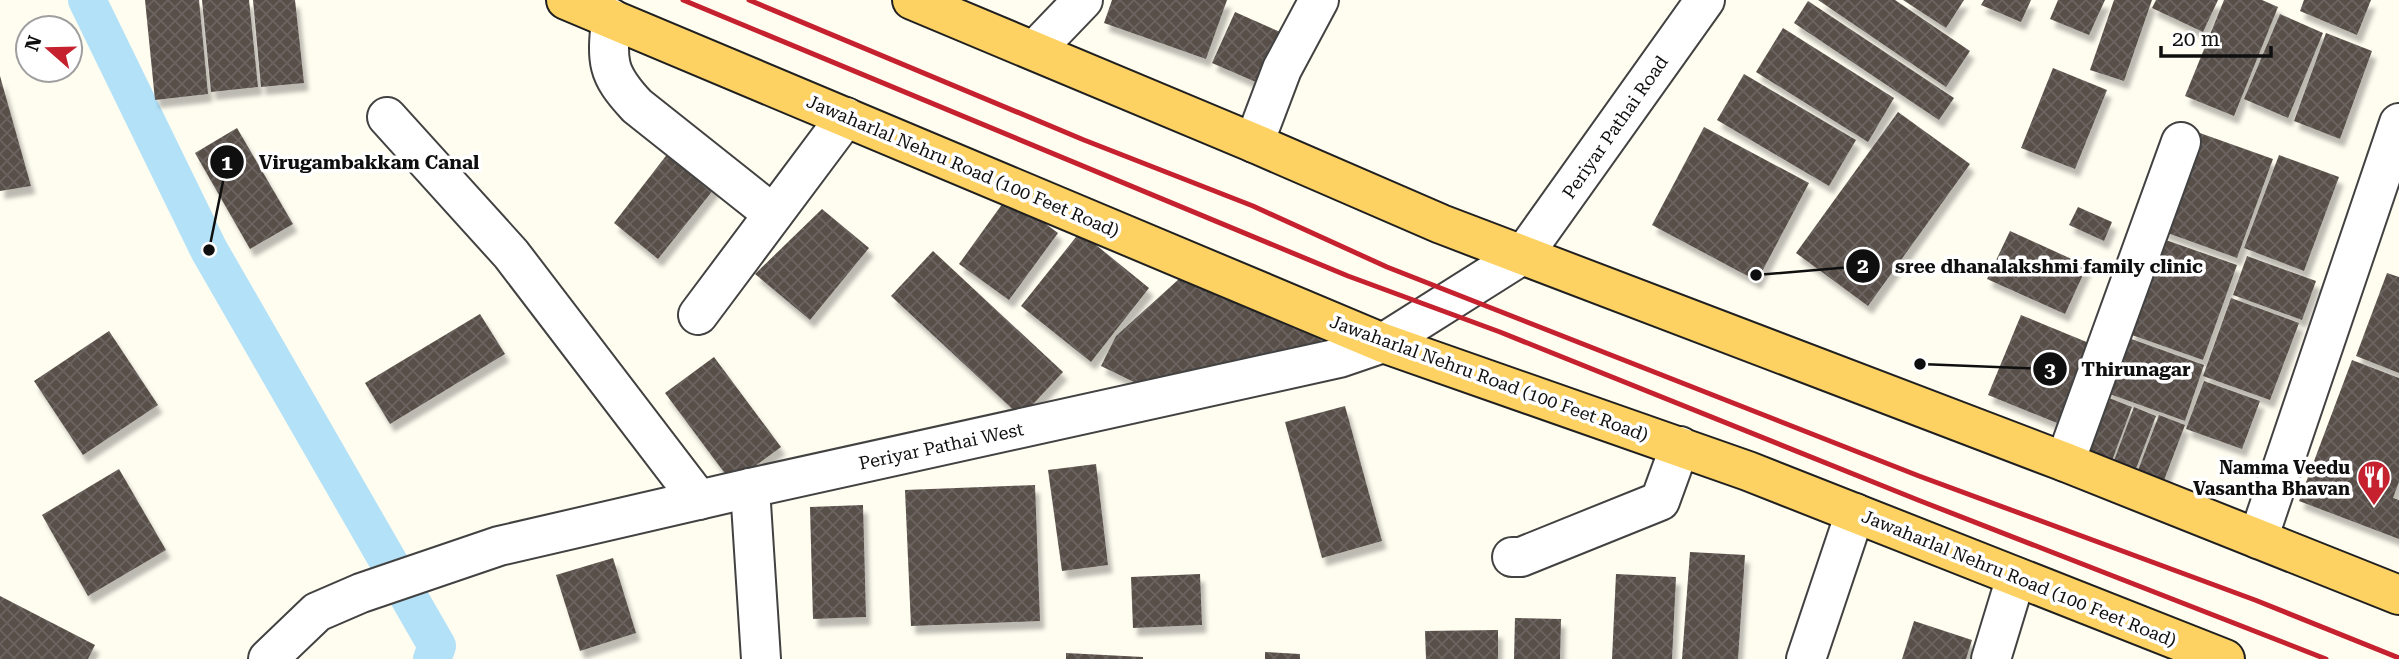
<svg xmlns="http://www.w3.org/2000/svg" width="2399" height="659" font-family="'Roboto Serif',serif">
  <style>
    .lines { fill: none; stroke-linecap: round; stroke-linejoin: round }
    .canal { stroke: #b3e1f8; stroke-width: 38 }
    .building { fill: url(#building-cross-hatch); filter: url(#shadow) }
    .minor-casing { stroke: #424242; stroke-width: 42 }
    .major-casing { stroke: #202020; stroke-width: 42 }
    .minor { stroke: #fff; stroke-width: 38 }
    .major { stroke: #fdd162; stroke-width: 38 }
    .rail { stroke: #c5212f; stroke-width: 5 }
    .labels { text-anchor: middle; dominant-baseline: central; stroke-width: 7; stroke-linejoin: round; paint-order: stroke }
    .street-label { font-size: 18px; fill: #0f0f0f; stroke: #fff }
    .poi-label { font-size: 18px; font-weight: bold; fill: #0f0f0f; stroke: #fff; text-anchor: end }
    .leader { fill: none; stroke: #0f0f0f; stroke-width: 2.5 }
    .callout-dot { fill: #0f0f0f; stroke: #fff; stroke-width: 2.5 }
    .mark-label { font-size: 21px; text-anchor: middle; font-weight: bold; fill: #fff }
    .callout-label { font-size: 19px; text-anchor: middle; font-weight: bold; fill: #0f0f0f; stroke: #fff; stroke-width: 7; stroke-linejoin: round; paint-order: stroke }
  </style>
  <defs>
    <pattern id="building-cross-hatch" width="8" height="8" patternUnits="userSpaceOnUse" patternTransform="scale(1.75)"><rect width="8" height="8" fill="#584f4a"/><path d="M0 0l8 8M0 8l8-8" fill="none" stroke="#6b6460"/></pattern>
    <filter id="shadow"><feDropShadow dx="4.5" dy="8" stdDeviation="2" flood-color="#0004"/></filter>
  </defs>
  <rect width="100%" height="100%" fill="#fffcf0"/>
  <g class="lines">
    <!-- canal -->
    <polyline class="canal" points="87,0 209,250 437,646 432,659"/>
  </g>
  <!-- building -->
  <g class="building">
    <polygon points="145,0 199,0 208,94 155,100"/>
    <polygon points="202,0 249,0 258,87 211,92"/>
    <polygon points="253,0 295,0 304,83 261,87"/>
    <polygon points="1112,0 1227,0 1206,59 1104,23"/>
    <polygon points="1818,0 1895,0 1970,51 1946,87"/>
    <polygon points="1903,0 1964,0 1946,28"/>
    <polygon points="1984,0 2031,0 2021,22 1981,5"/>
    <polygon points="2058,0 2105,0 2089,35 2050,19"/>
    <polygon points="2114,0 2152,0 2124,81 2090,70"/>
    <polygon points="2156,0 2218,0 2203,32 2152,8"/>
    <polygon points="2224,0 2262,0 2278,7 2234,116 2185,96"/>
    <polygon points="2304,0 2371,0 2357,35 2300,11"/>
    <polygon points="1808,1 1954,98 1939,120 1794,23"/>
    <polygon points="1235,12 1287,35 1265,86 1212,63"/>
    <polygon points="2280,14 2323,33 2288,118 2244,99"/>
    <polygon points="1783,28 1894,98 1868,142 1756,72"/>
    <polygon points="2326,33 2372,51 2340,139 2294,121"/>
    <polygon points="2053,68 2107,90 2075,169 2021,148"/>
    <polygon points="1744,74 1856,140 1829,186 1717,120"/>
    <polygon points="0,76 31,186 0,191"/>
    <polygon points="1898,112 1970,164 1868,306 1796,253"/>
    <polygon points="1704,127 1809,183 1757,281 1652,225"/>
    <polygon points="237,128 293,224 250,249 195,153"/>
    <polygon points="2197,132 2273,159 2237,258 2162,231"/>
    <polygon points="672,148 718,184 658,259 614,223"/>
    <polygon points="2279,155 2339,177 2304,271 2244,248"/>
    <polygon points="1008,196 1058,233 1009,300 959,264"/>
    <polygon points="2078,207 2112,222 2104,241 2069,225"/>
    <polygon points="822,209 869,248 810,320 755,274"/>
    <polygon points="2010,231 2087,266 2065,314 1987,279"/>
    <polygon points="1080,232 1149,288 1091,362 1021,306"/>
    <polygon points="2163,239 2237,265 2203,360 2129,334"/>
    <polygon points="933,251 1063,372 1021,417 891,296"/>
    <polygon points="2247,256 2316,281 2302,320 2233,295"/>
    <polygon points="1190,269 1323,336 1312,359 1136,383 1101,366 1116,336"/>
    <polygon points="2387,273 2399,277 2399,373 2356,356"/>
    <polygon points="2231,298 2299,323 2270,400 2203,376"/>
    <polygon points="480,314 505,354 390,424 365,383"/>
    <polygon points="2021,315 2089,343 2057,423 1988,395"/>
    <polygon points="109,331 158,405 83,455 34,381"/>
    <polygon points="2123,336 2204,365 2185,421 2104,392"/>
    <polygon points="714,357 781,447 732,483 665,393"/>
    <polygon points="2352,360 2399,378 2399,482 2393,498 2399,500 2399,539 2299,501"/>
    <polygon points="2204,381 2260,401 2242,449 2186,429"/>
    <polygon points="2104,396 2132,407 2110,466 2082,455"/>
    <polygon points="1345,406 1382,541 1322,558 1285,422"/>
    <polygon points="2134,407 2156,416 2134,474 2112,466"/>
    <polygon points="2159,415 2185,425 2163,483 2137,473"/>
    <polygon points="1096,464 1108,565 1062,571 1048,470"/>
    <polygon points="119,469 166,550 88,596 42,515"/>
    <polygon points="1035,485 1040,621 911,626 905,490"/>
    <polygon points="863,505 866,617 813,619 810,507"/>
    <polygon points="1690,552 1745,555 1738,659 1682,659"/>
    <polygon points="613,558 636,633 580,651 556,575"/>
    <polygon points="1200,574 1202,625 1133,628 1131,577"/>
    <polygon points="1616,574 1676,577 1672,659 1612,659"/>
    <polygon points="0,596 95,645 88,659 0,659"/>
    <polygon points="1515,618 1561,619 1560,659 1514,659"/>
    <polygon points="1914,621 1972,640 1966,659 1902,659"/>
    <polygon points="1498,630 1498,659 1426,659 1425,631"/>
    <polygon points="1265,652 1300,654 1300,659 1265,659"/>
    <polygon points="1066,653 1143,657 1143,659 1066,659"/>
  </g>
  <g class="lines">
    <!-- minor casing -->
    <g class="minor-casing">
      <g id="minor">
        <path d="M 611,18 C 607,62 606,73 637,106 L 773,214"/>
        <polyline points="1035,50 1083,0"/>
        <polyline points="387,117 511,254 699,500"/>
        <polyline points="1254,143 1282,69 1319,0"/>
        <polyline points="698,315 846,117"/>
        <polyline points="2065,462 2181,142"/>
        <polyline points="750,488 761,659"/>
        <polyline points="2258,539 2399,123"/>
        <polyline points="1512,557 1521,557 1660,501 1680,446"/>
        <polyline points="268,659 317,612 361,593 499,546 750,488 1339,358 1383,343 1524,254 1705,0"/>
        <polyline points="1806,659 1855,513"/>
        <polyline points="1991,659 2016,577"/>
      </g>
    </g>
    <!-- major casing -->
    <g class="major-casing">
      <g id="major">
        <polyline points="566,0 1383,343 1748,471 2225,659"/>
        <polyline points="912,0 1254,143 1441,224 2065,462 2399,595"/>
      </g>
    </g>
    <!-- minor -->
    <use href="#minor" class="minor"/>
    <!-- major -->
    <use href="#major" class="major"/>
    <!-- rail -->
    <g class="rail">
      <polyline points="683,0 1348,276 1500,332 1918,500 2326,659"/>
      <polyline points="749,0 1084,140 1253,206 1387,267 1919,476 2255,600 2399,658"/>
    </g>
  </g>
  <!-- icons -->
  <defs>
    <g id="restaurant-pin" transform="scale(1.75)"><path d="M0 17L-7.5 6A9.5 9.5 0 1 1 7.5 6Z" fill="#c5212f" stroke="#fff"/><path d="M-5-6h1v4h1v-4h1v4h1v-4h1v5L-1.5 .5V6h-2V.5L-5-1ZM5-6V6H3V1.5H1.5Q1.5-4 5-6Z" fill="#fff"/></g>
  </defs>
  <g fill-rule="evenodd">
    <use href="#restaurant-pin" x="2374" y="477"/>
  </g>
  <g class="labels">
    <!-- street labels -->
    <g class="street-label">
      <text transform="translate(1615 127) rotate(-55)">Periyar Pathai Road</text>
      <text transform="translate(963 166) rotate(23)">Jawaharlal Nehru Road (100 Feet Road)</text>
      <text transform="translate(1489 378) rotate(20)">Jawaharlal Nehru Road (100 Feet Road)</text>
      <text transform="translate(941 446) rotate(-12)">Periyar Pathai West</text>
      <text transform="translate(2019 578) rotate(22)">Jawaharlal Nehru Road (100 Feet Road)</text>
    </g>
    <!-- poi labels -->
    <g class="poi-label">
      <text x="2350" y="467">Namma Veedu<tspan x="2350" dy="21">Vasantha Bhavan</tspan></text>
    </g>
  </g>
  <!-- callouts -->
  <path class="leader" d="M209 250L227 162M1756 275L1863 266M1920 364L2050 369"/>
  <g class="callout-dot">
    <circle cx="209" cy="250" r="7"/>
    <circle cx="1756" cy="275" r="7"/>
    <circle cx="1920" cy="364" r="7"/>
    <circle cx="227" cy="162" r="18"/>
    <circle cx="1863" cy="266" r="18"/>
    <circle cx="2050" cy="369" r="18"/>
  </g>
  <g class="mark-label">
    <text x="227" y="170">1</text>
    <text x="1863" y="273">2</text>
    <text x="2050" y="377">3</text>
  </g>
  <g class="callout-label">
    <text x="369" y="169">Virugambakkam Canal</text>
    <text x="2049" y="273">sree dhanalakshmi family clinic</text>
    <text x="2136" y="376">Thirunagar</text>
  </g>
  <!-- north arrow -->
  <g transform="translate(49 49) rotate(290)"><circle r="33" fill="#ffffff" stroke="#9f9f9f" stroke-width="2"/>
  <path d="M0-5L12 26L0 18L-12 26Z" fill="#c5212f"/>
  <text y="-10" font-size="19" font-weight="bold" text-anchor="middle" fill="#0f0f0f">N</text>
  </g>
  <!-- scale -->
  <path d="M2161 46v10h110v-10" fill="none" stroke="#0f0f0f" stroke-width="3.5"/>
  <text x="2172" y="46" font-size="21" fill="#0f0f0f" stroke="#ffffff" stroke-width="5" paint-order="stroke">20 m</text>
</svg>
